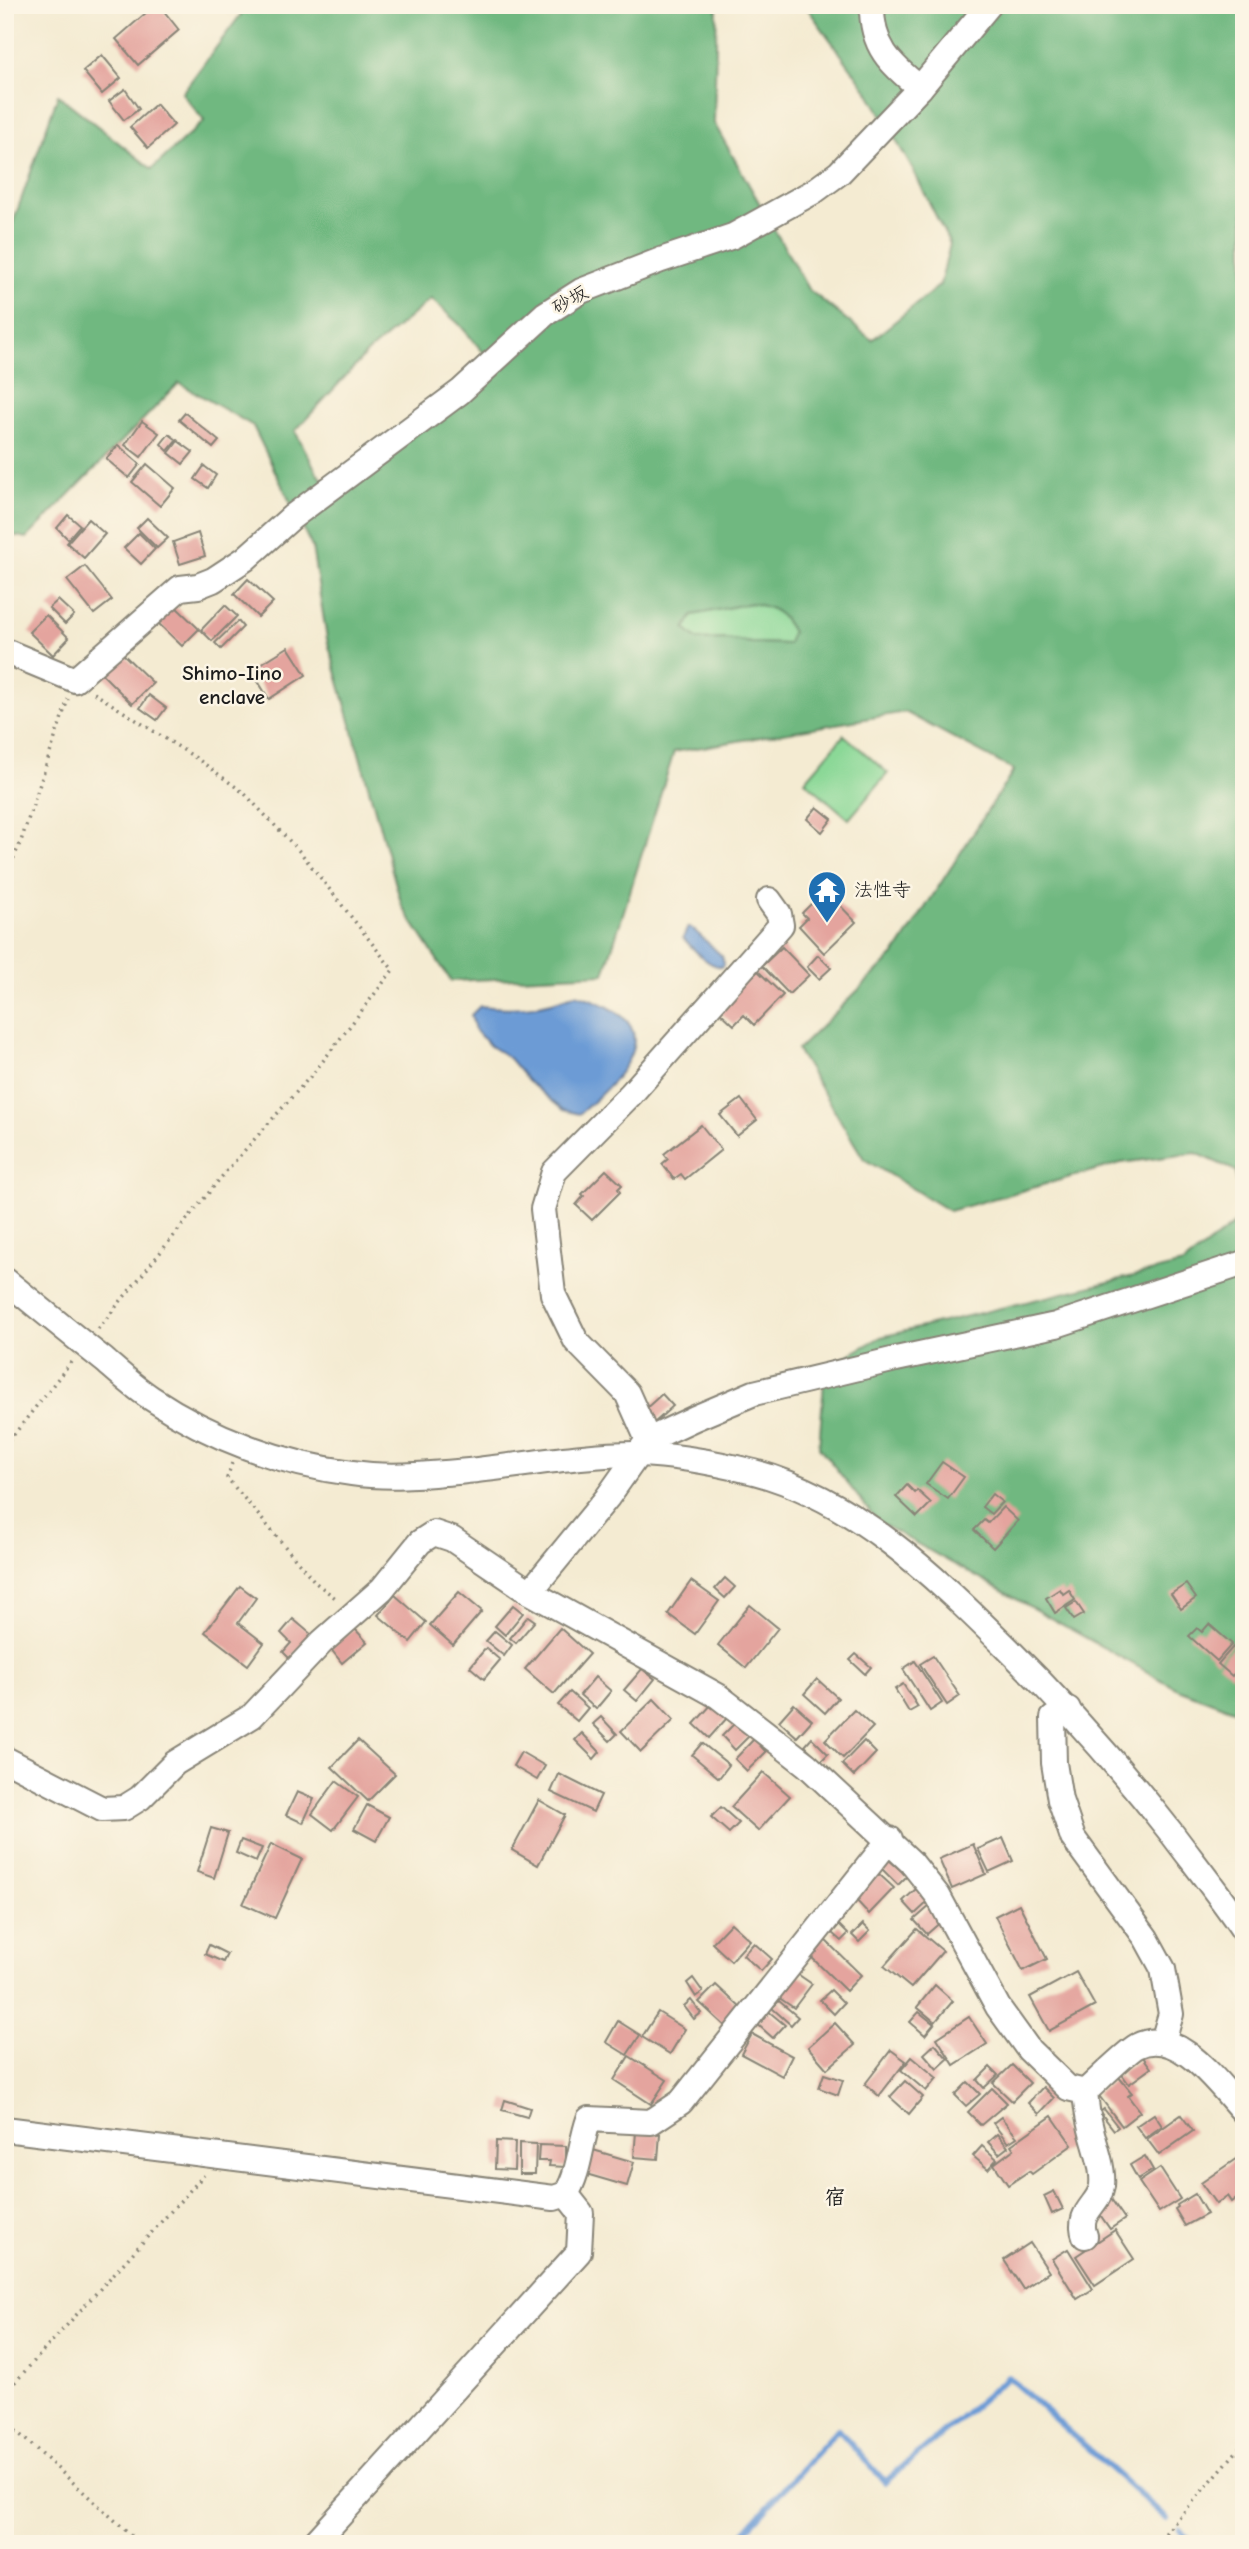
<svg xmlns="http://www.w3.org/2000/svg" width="1249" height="2549" font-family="'Comic Neue','Klee One',sans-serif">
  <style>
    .green { fill: #8bd897; stroke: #547a5a; stroke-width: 2 }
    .forest { fill: #70b880; stroke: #466a4e; stroke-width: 2; fill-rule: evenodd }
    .water { fill: #6c9bd5; stroke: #445c78; stroke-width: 2 }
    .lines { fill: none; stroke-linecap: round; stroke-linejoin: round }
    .stream { stroke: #6c9bd5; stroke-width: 6 }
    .building { fill: #e4a49e }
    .minor-casing { stroke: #888477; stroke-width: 28 }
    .path { stroke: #888477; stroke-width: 3.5; stroke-dasharray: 2 5; stroke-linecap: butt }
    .minor { stroke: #fff; stroke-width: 24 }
    .labels { text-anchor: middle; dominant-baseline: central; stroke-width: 5; stroke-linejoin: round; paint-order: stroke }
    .street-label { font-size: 19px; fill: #1c1c1c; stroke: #fcf5e5 }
    .poi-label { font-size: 19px; fill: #1c1c1c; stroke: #fcf5e5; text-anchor: start }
    .neighbourhood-label { font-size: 21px; font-weight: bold; fill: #1c1c1c; stroke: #fcf5e5 }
  </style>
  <rect width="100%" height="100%" fill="#fcf5e5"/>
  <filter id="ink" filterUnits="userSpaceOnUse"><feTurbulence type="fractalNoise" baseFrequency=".0143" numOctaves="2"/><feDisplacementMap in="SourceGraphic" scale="14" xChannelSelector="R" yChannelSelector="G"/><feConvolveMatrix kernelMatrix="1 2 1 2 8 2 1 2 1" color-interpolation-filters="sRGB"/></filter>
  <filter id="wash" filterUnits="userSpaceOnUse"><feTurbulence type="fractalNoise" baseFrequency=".00686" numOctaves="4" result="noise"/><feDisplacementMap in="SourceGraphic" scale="28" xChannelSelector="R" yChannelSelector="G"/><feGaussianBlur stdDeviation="1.57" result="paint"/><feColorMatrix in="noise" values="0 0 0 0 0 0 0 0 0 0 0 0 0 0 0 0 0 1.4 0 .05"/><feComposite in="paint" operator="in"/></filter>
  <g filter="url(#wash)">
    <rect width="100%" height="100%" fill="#f4ebd2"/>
    <!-- green -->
    <g class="green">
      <path d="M 751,603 C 775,608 780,610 792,632 L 788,644 L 752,643 L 726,639 L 698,640 L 685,629 L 693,615 Z"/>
      <polygon points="844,735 888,773 849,819 805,781"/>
    </g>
    <!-- forest -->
    <path class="forest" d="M 248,5 L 717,5 L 714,123 L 808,289 L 872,340 L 940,285 L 950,244 L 913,170 L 869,93 L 805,5 L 1244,5 L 1244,1714 L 1178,1689 L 878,1522 L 819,1447 L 825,1368 L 881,1337 L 1183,1264 L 1239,1220 L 1236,1171 L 1196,1153 L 1121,1163 L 949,1211 L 864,1159 L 797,1050 L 895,954 L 1014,770 L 905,712 L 674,752 L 604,974 L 451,981 L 402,906 L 327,639 L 312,547 L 253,426 L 179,383 L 27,538 L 5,534 L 5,261 L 9,234 L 58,95 L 152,169 L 204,121 L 182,93 ZM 431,299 L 459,324 L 498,369 L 342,491 L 319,476 L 295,431 L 367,353 ZM 751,603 C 775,608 780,610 792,632 L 788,644 L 752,643 L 726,639 L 698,640 L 685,629 L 693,615 Z"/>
    <!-- water -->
    <g class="water">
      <path d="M 688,927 L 693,929 L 722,956 L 724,964 L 721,967 C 706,965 693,948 683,938 Z"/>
      <path d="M 576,994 C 594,1000 621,1009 631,1027 C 646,1057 599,1097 579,1114 L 563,1110 L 528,1081 L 508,1057 L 490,1046 L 475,1030 L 471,1015 L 480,1006 C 515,1010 544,1007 576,994 Z"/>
    </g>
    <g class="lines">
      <!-- stream -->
      <g class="stream">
        <polyline points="1179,2530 1194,2544"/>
        <polyline points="734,2544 838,2429 885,2482 1008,2377 1167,2519"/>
      </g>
    </g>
    <g id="blocks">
      <!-- building -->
      <g class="building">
        <polygon points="155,5 159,5 179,30 138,65 116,39"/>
        <polygon points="102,55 121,78 102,94 83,71"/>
        <polygon points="125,89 139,109 124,120 109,101"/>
        <polygon points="156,104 174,125 148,148 130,127"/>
        <polygon points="185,413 219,441 213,448 179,420"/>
        <polygon points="142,421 159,433 141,457 125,445"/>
        <polygon points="169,434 177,440 168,451 161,444"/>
        <polygon points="178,441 193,452 183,464 169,453"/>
        <polygon points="118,445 140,464 129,478 106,459"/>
        <polygon points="147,464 175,488 160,506 132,482"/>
        <polygon points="204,466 216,475 208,488 195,479"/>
        <polygon points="68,515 80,525 68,539 57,528"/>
        <polygon points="147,518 168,538 157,548 137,528"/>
        <polygon points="88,519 105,534 84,558 67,543"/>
        <polygon points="139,533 155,549 141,564 124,548"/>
        <polygon points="198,533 205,556 180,564 173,542"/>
        <polygon points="85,566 112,600 94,614 67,580"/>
        <polygon points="248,579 273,602 258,617 234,594"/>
        <polygon points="58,600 74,615 65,624 49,608"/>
        <polygon points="174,605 199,629 182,646 157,622"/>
        <polygon points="225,605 237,616 212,641 201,630"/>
        <polygon points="46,615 69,638 53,655 29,632"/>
        <polygon points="238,621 243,627 221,649 215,643"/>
        <polygon points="288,647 306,675 269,699 251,670"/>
        <polygon points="120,651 153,683 132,704 100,672"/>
        <polygon points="149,695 166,708 157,720 140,708"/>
        <polygon points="817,807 832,819 822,832 807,819"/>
        <polygon points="831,896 856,922 824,953 799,926 807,918 802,913 815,900 820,906"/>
        <polygon points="782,947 809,975 789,994 762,966"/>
        <polygon points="818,955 831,968 819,979 807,967"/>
        <polygon points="758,971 783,995 754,1025 744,1015 734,1025 720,1012 736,995 731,991 750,972 754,975"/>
        <polygon points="741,1099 757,1120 737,1136 720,1115"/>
        <polygon points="701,1125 721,1150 685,1179 681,1174 674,1179 662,1164 668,1159 664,1154"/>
        <polygon points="606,1170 622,1185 618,1189 620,1192 592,1220 576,1205 584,1196 582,1194"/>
        <polygon points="662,1394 673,1406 654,1423 643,1411"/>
        <polygon points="942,1462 964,1477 948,1499 926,1484"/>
        <polygon points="907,1485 915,1493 917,1490 931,1503 917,1517 896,1497"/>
        <polygon points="992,1494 1002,1502 991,1514 982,1507"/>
        <polygon points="1003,1507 1018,1521 993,1548 974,1530 984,1520 988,1523"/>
        <polygon points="725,1578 735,1587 725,1598 715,1589"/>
        <polygon points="691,1581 719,1601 695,1634 668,1614"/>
        <polygon points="1186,1584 1196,1598 1181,1609 1171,1594"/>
        <polygon points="240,1586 256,1598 238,1623 264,1643 248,1665 205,1632"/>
        <polygon points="1060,1589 1063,1594 1069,1590 1075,1600 1055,1613 1046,1598"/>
        <polygon points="459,1592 482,1611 453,1645 430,1625"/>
        <polygon points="395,1595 426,1622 410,1642 378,1615"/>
        <polygon points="1076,1602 1084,1614 1074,1620 1066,1608"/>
        <polygon points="513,1605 523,1613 505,1635 495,1626"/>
        <polygon points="750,1605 778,1628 746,1668 718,1645"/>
        <polygon points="528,1616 535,1621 516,1643 510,1638"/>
        <polygon points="293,1619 312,1635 290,1659 283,1652 291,1643 281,1633"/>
        <polygon points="1209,1624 1232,1644 1217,1661 1189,1636 1197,1628 1202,1632"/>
        <polygon points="354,1628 367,1642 342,1663 330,1648"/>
        <polygon points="560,1628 589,1654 554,1694 525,1669"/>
        <polygon points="495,1631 512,1645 504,1656 486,1641"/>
        <polygon points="1233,1647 1244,1657 1244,1662 1232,1676 1218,1664"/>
        <polygon points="486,1648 500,1660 484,1679 470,1667"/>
        <polygon points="856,1654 871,1667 865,1674 850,1660"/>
        <polygon points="933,1656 960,1696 947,1705 920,1664"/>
        <polygon points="915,1661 942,1703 930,1711 903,1669"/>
        <polygon points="642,1669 655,1679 637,1701 624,1690"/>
        <polygon points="595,1677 611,1691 596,1709 580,1695"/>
        <polygon points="817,1679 838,1698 825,1713 804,1694"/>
        <polygon points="903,1684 918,1707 909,1712 895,1689"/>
        <polygon points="570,1692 588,1708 577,1721 558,1705"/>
        <polygon points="654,1699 674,1720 641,1752 621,1731"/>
        <polygon points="712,1704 727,1718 709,1738 694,1724"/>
        <polygon points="794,1704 812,1720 797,1737 779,1721"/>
        <polygon points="854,1710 873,1727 843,1758 825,1740"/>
        <polygon points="601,1717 617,1734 610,1741 593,1724"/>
        <polygon points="735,1723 749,1736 735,1750 722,1736"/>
        <polygon points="582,1733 600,1752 594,1759 575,1740"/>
        <polygon points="812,1738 828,1754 821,1761 805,1746"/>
        <polygon points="754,1739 766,1752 747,1771 735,1759"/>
        <polygon points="358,1740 395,1774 368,1801 332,1767"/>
        <polygon points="864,1741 876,1753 854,1776 842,1764"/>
        <polygon points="702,1743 729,1765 719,1778 692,1755"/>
        <polygon points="521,1752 545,1766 537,1780 513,1766"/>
        <polygon points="763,1772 790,1796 758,1831 731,1807"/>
        <polygon points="559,1774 601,1795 593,1812 551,1792"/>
        <polygon points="336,1781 358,1797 333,1830 312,1814"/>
        <polygon points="297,1792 314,1799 303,1823 286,1815"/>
        <polygon points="539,1800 565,1815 538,1865 512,1850"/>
        <polygon points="367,1805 389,1817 376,1841 354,1829"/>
        <polygon points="721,1807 739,1823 729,1833 711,1817"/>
        <polygon points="211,1828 228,1833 214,1878 197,1872"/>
        <polygon points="1003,1838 1013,1861 989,1872 978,1849"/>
        <polygon points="241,1840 262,1848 256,1862 236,1853"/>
        <polygon points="271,1844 302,1859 275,1918 243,1904"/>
        <polygon points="973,1844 986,1874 952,1889 939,1859"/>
        <polygon points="888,1859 907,1876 898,1885 880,1867"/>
        <polygon points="879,1874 894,1888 869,1914 855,1899"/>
        <polygon points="917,1888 929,1901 915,1914 903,1901"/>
        <polygon points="1019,1904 1047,1959 1023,1971 995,1916"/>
        <polygon points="930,1906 943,1920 927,1934 914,1920"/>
        <polygon points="731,1923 750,1940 731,1961 712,1943"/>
        <polygon points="863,1924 870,1931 859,1942 852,1935"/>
        <polygon points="839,1925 848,1934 841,1941 832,1933"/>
        <polygon points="917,1929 943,1951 911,1988 884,1966"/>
        <polygon points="821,1936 861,1975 846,1991 806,1952"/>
        <polygon points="754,1943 772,1959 761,1971 743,1955"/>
        <polygon points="209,1945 227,1954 223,1962 205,1954"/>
        <polygon points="1076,1972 1095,2006 1049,2031 1030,1997"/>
        <polygon points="796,1973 812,1984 794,2008 778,1997"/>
        <polygon points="693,1978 703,1992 696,1997 687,1983"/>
        <polygon points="716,1985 742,2009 725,2026 699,2002"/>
        <polygon points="935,1985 953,2001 935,2022 917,2007"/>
        <polygon points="831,1990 844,2003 834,2014 820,2000"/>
        <polygon points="691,2000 701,2013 694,2019 684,2006"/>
        <polygon points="779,2001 798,2017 791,2025 772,2008"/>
        <polygon points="767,2010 785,2025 773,2038 756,2023"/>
        <polygon points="658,2012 685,2029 670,2054 642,2037"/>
        <polygon points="919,2012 934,2024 925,2035 910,2022"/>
        <polygon points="969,2017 987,2044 954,2065 937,2038"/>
        <polygon points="618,2021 640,2035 627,2055 606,2042"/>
        <polygon points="835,2023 855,2045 827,2069 808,2047"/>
        <polygon points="752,2034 792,2056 782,2076 741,2054"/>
        <polygon points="935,2044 948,2059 937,2069 924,2054"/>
        <polygon points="891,2050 906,2061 879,2096 865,2084"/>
        <polygon points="629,2056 667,2080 651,2104 614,2080"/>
        <polygon points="912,2057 937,2078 926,2091 901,2070"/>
        <polygon points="1143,2057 1151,2068 1129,2084 1121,2073"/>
        <polygon points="1012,2065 1030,2083 1012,2101 993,2083"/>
        <polygon points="990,2067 998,2075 984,2088 977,2080"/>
        <polygon points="824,2074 843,2080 838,2095 819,2088"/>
        <polygon points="1118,2076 1132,2093 1128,2096 1140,2112 1122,2126 1097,2093"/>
        <polygon points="905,2081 923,2097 909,2114 890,2097"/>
        <polygon points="968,2082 980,2094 966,2106 955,2095"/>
        <polygon points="1043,2087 1054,2098 1039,2114 1028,2103"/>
        <polygon points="992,2088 1007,2103 981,2125 968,2112"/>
        <polygon points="505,2100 530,2108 527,2117 502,2110"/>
        <polygon points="1104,2109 1118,2127 1114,2130 1100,2112"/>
        <polygon points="1154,2114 1162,2126 1145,2138 1136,2126"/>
        <polygon points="1181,2115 1193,2131 1159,2155 1147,2139"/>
        <polygon points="1052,2116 1072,2145 1032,2174 1029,2171 1008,2185 994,2164 1014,2149 1011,2145"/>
        <polygon points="1001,2117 1017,2137 1008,2143 993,2123"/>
        <polygon points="636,2132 660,2134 658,2159 634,2157"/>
        <polygon points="997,2134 1008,2147 999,2154 988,2142"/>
        <polygon points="496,2141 515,2142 514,2170 495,2169"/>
        <polygon points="519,2143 536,2144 535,2174 519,2174"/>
        <polygon points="539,2145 566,2146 566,2167 549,2166 550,2161 538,2161"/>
        <polygon points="982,2146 997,2159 988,2169 973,2156"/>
        <polygon points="593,2150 634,2162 627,2186 586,2174"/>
        <polygon points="1145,2156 1153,2170 1138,2179 1130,2165"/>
        <polygon points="1240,2156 1244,2161 1244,2192 1231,2202 1227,2196 1216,2204 1201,2183"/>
        <polygon points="1160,2168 1180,2199 1159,2212 1139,2182"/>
        <polygon points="1054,2191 1063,2209 1052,2214 1044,2196"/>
        <polygon points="1195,2194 1207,2214 1185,2226 1175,2209 1178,2207 1177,2205"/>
        <polygon points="1109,2196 1125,2219 1110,2229 1094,2206"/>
        <polygon points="1115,2230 1134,2259 1095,2285 1076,2256"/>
        <polygon points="1030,2243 1049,2272 1023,2289 1004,2260"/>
        <polygon points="1068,2249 1093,2289 1077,2299 1052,2259"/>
      </g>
    </g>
  </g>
  <g filter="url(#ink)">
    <use href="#blocks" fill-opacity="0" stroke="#888477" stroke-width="2"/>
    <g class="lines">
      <!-- minor casing -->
      <g class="minor-casing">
        <g id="minor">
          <path d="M 872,5 C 871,46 890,64 920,88"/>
          <polyline points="5,651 75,680 180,588 198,586 213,580 245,559 292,517 460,392 545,314 581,291 661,260 733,236 813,192 839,173 920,88 989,5"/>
          <path d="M 5,1280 C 38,1307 71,1334 104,1360 C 119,1373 134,1387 151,1398 C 211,1438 281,1464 352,1473 C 386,1478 423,1475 457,1472 C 516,1467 577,1454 636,1454 C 675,1455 717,1463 754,1472 C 855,1499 932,1574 1004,1645 C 1065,1705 1120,1767 1173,1835 C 1197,1867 1222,1898 1244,1931"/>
          <polyline points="648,1440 627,1393 576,1341 553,1294 543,1209 554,1172 631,1094 781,925 779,914 769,900"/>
          <polyline points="530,1592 607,1498 648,1440 695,1418 754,1393 896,1359 1056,1325 1244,1263"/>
          <polyline points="1068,1709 1053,1718 1054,1763 1060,1800 1073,1838 1146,1938 1163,1969 1171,2014 1163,2041"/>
          <path d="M 5,1759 L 102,1809 L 124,1808 L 140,1798 L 175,1763 L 252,1716 L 322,1642 L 382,1589 L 420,1542 L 434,1533 L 452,1539 L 530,1592 L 718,1696 L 807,1765 L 911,1862 L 938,1896 L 998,2007 L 1029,2050 L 1068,2088 L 1085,2092 C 1096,2082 1126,2052 1137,2046 C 1179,2025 1219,2086 1244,2112"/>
          <path d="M 1085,2092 C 1086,2103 1087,2114 1090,2125 C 1094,2144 1104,2166 1102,2186 C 1099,2205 1076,2212 1085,2236"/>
          <path d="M 5,2129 L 554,2198 L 566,2194 C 580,2172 580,2144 589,2119 L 651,2122 L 681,2102 L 890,1839"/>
          <polyline points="314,2544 579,2252 581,2213 566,2194"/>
        </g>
      </g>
      <!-- path -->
      <g class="path">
        <polyline points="94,693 199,760 244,793 301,853 393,970 316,1070 228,1169 98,1329"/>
        <polyline points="5,878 21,841 68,699"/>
        <polyline points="5,1446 71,1362"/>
        <polyline points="232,1463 227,1478 316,1583 338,1600"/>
        <polyline points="5,2393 204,2175"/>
        <polyline points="5,2421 141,2544"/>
        <polyline points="1156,2544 1244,2443"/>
      </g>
      <!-- minor -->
      <use href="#minor" class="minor"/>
    </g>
  </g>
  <!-- icons -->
  <defs>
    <g id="temple-pin" transform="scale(2.0125)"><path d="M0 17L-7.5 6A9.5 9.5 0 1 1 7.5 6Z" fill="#1f6fb2" stroke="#fcf5e5"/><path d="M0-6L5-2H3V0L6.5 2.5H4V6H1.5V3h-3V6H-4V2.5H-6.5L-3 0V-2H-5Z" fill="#fff"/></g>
  </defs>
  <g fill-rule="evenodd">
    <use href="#temple-pin" x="827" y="890"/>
  </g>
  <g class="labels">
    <!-- street labels -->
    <g class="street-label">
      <text transform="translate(570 300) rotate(-30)">砂坂</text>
    </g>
    <!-- poi labels -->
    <g class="poi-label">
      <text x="854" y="890">法性寺</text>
    </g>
    <!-- neighbourhood labels -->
    <g class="neighbourhood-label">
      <text x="232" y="673">Shimo-Iino<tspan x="232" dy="24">enclave</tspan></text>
      <text x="835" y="2197">宿</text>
    </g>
  </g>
  <!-- margin -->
  <rect width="1249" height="2549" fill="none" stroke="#fcf5e5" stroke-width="28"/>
</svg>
